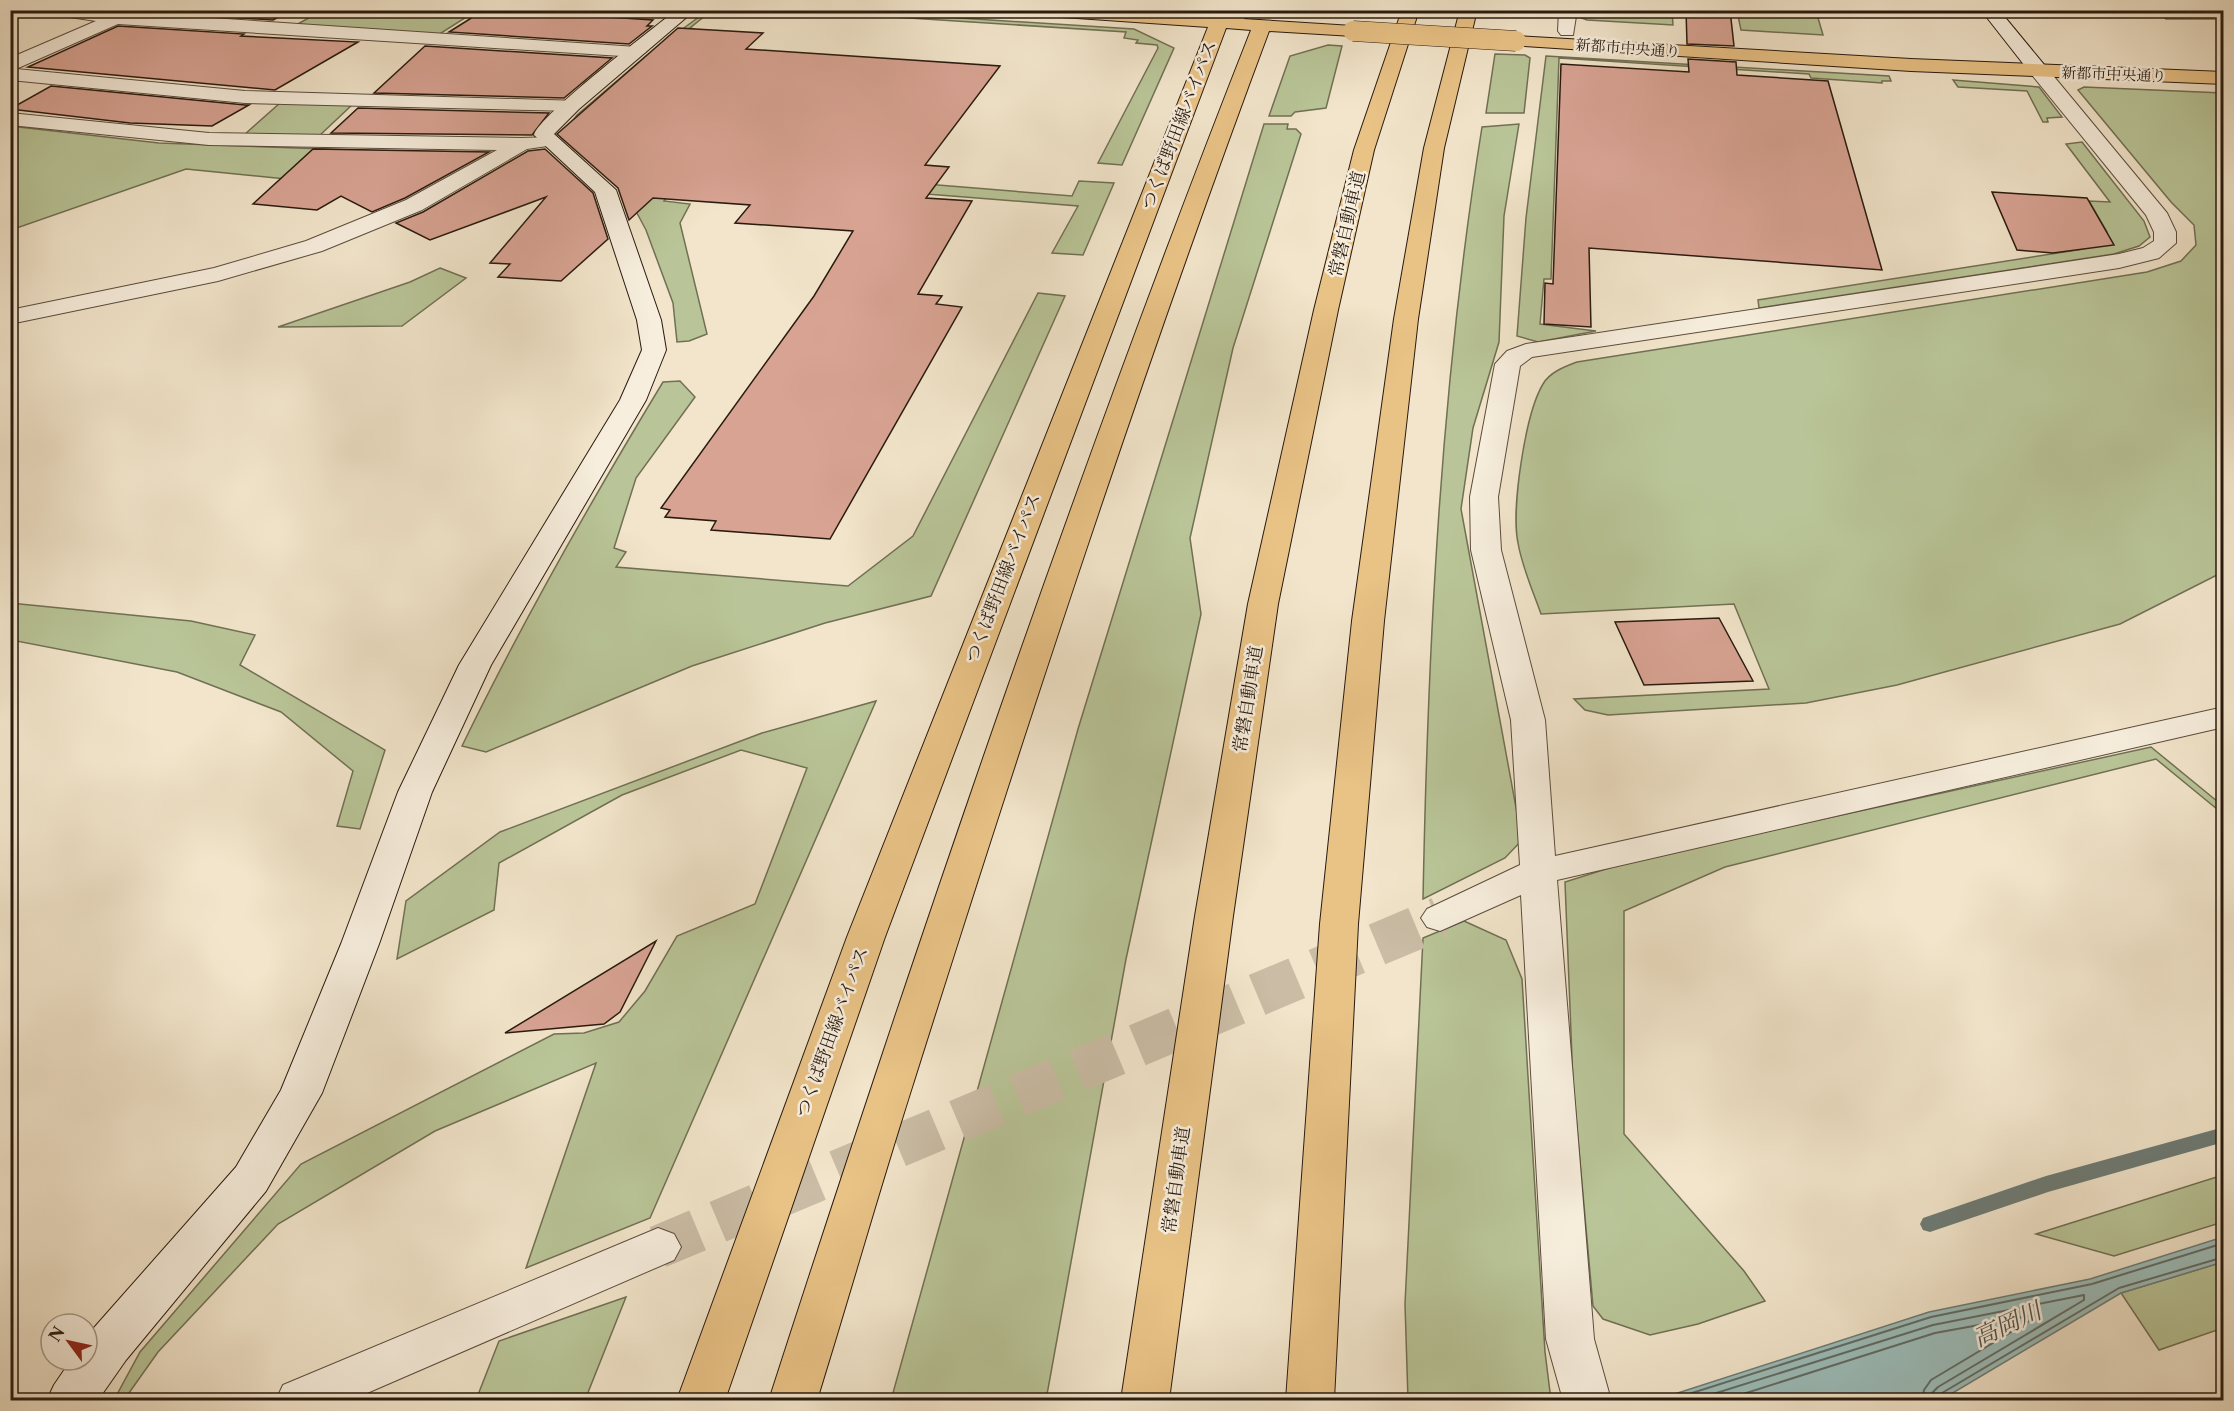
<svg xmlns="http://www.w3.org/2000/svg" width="2234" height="1411" font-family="'Libre Caslon Text','Noto Serif JP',serif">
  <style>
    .green { fill: #b9c598; stroke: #717054; stroke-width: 1.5 }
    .water { fill: #9cbebb; stroke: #6e7c76; stroke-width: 1.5 }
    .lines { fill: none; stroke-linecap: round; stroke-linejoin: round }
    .shore { stroke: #626c65; stroke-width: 2 }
    .stream { fill: #6e7c76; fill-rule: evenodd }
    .building { fill: #d8a393; stroke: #291a0f; stroke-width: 1.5 }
    .street-tunnel { stroke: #cabca5; stroke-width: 43; stroke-dasharray: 43 22; stroke-linecap: butt }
    .street-casing { stroke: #5b4d3e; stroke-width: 2 }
    .secondary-casing { stroke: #291a0f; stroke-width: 2 }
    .primary-casing { stroke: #291a0f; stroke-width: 2 }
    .highway-casing { stroke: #291a0f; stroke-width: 2 }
    .street { fill: #f7eedd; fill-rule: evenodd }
    .secondary { fill: #f7eedd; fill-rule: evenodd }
    .primary { fill: #e9c286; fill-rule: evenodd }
    .highway { fill: #e9c286; fill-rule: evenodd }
    .primary-bridge-casing { stroke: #291a0f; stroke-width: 21; stroke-linecap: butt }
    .primary-bridge { stroke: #e9c286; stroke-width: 20 }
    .labels { text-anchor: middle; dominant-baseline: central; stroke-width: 5; stroke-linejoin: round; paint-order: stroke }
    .far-street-label { font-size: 15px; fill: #291a0f; stroke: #f7eedd }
    .street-label { font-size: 18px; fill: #291a0f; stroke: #f7eedd }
    .near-water-label { font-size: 24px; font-style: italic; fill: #51534b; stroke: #f7eedd }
  </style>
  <rect width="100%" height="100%" fill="#f2e5cb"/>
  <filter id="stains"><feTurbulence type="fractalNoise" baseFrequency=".00333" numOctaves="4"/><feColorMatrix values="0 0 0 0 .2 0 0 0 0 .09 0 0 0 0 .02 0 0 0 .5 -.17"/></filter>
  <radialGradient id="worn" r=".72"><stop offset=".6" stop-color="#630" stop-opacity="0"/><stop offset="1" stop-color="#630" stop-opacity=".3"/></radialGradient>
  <!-- green -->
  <g class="green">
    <polygon points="321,11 476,11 438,35 296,25"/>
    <polygon points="707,11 711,11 690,28 694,29 583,124 618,159 1072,196 1079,181 1114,183 1083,255 1052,253 1078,206 685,175 664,201 690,204 680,223 707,334 689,341 677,342 673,303 646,230 614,170 568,128 577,115 646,56"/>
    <polygon points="1580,11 1672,11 1673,25 1587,20 1579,17"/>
    <polygon points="1737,11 1816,11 1823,35 1741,30"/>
    <polygon points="2156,11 2203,11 2214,19 2166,19"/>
    <polygon points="881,13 1134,29 1174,48 1122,165 1098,163 1158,48 1157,45 1136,43 1138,40 1124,38 1126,32 879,16"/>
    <polygon points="1328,45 1342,46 1326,108 1295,112 1291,116 1269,116 1290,56"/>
    <polygon points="1495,54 1525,55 1530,58 1524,113 1486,113"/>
    <polygon points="1546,56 1889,76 1891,81 1882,81 1882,83 1811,78 1809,74 1559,58 1551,279 1544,279 1540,324 1596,331 1538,342 1517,336 1526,218"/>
    <polygon points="1953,80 2039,87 2062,117 2047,118 2048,122 2043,122 2027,91 1958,87"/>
    <path d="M 2084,87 L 2223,93 L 2223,572 L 2120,624 L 1897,685 L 1806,703 L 1608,715 L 1585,710 L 1574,699 L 1769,689 L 1734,604 L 1541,614 C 1533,591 1522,567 1518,543 C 1511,510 1525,414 1543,384 C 1550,372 1564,367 1577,362 L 2147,272 L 2181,261 L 2196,245 L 2194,225 L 2171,202 L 2078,90 Z"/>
    <polygon points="280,103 353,104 319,136 244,135"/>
    <polygon points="1264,124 1288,124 1287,129 1296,129 1301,134 1233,348 1190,538 1201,614 1126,959 1046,1400 891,1400 1078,729"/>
    <path d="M 1519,124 L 1504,216 L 1499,342 L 1473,428 L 1461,509 L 1522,840 L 1505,858 L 1423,899 C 1428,640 1441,383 1482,127 Z"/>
    <polygon points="10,126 159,143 410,152 365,187 186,169 11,230"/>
    <polygon points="2082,142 2144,221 2150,237 2139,246 2114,254 1759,308 1758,300 2083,249 2106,240 2107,232 2089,201 2110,202 2066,144"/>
    <polygon points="440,268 466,278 402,326 278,327 410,282"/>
    <path d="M 1038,293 L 1065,296 L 931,596 L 825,623 L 692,666 L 486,752 L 462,746 C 522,622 591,501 663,382 L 680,381 L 695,397 L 636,478 L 614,548 L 626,552 L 616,567 L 848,586 L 913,536 Z"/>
    <polygon points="10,603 191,621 255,635 240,665 385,750 360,829 337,826 353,771 281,712 177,672 11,640"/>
    <polygon points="876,701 650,1218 526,1268 596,1063 435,1131 278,1224 158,1352 124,1400 114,1400 140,1352 301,1164 554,1034 584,1033 619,1022 645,991 677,936 755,904 807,768 741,750 622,795 499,863 494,910 397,959 406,901 500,832 762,733"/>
    <polygon points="2151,747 2223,806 2223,814 2156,759 1725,867 1624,911 1624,1134 1744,1271 1765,1301 1698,1324 1650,1335 1603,1319 1593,1306 1573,1083 1565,882 1628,862"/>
    <polygon points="1464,921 1506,940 1522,979 1545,1352 1551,1400 1408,1400 1405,1304 1423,938"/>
    <polygon points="2223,1175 2223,1222 2114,1256 2036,1234"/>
    <polygon points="2223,1262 2223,1328 2159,1350 2121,1293"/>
    <polygon points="626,1297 585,1400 476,1400 499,1341"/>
  </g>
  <!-- water -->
  <polygon class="water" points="2223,1237 2223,1262 2121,1293 1941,1400 1656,1400 1929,1312 2090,1279"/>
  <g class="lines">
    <!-- shore -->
    <g class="shore">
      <polyline points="1670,1400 1931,1317 2092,1284 2224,1243"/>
      <polyline points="1694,1400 1933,1325 2084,1295 2084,1300 1938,1387 1932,1393 1931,1400"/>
      <polyline points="1724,1400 1935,1333 2034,1315 2033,1319 1931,1380 1924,1390 1922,1400"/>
      <polyline points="1939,1400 1942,1393 2119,1288 2224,1257"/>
    </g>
    <!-- stream -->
    <polygon class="stream" points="2224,1127 2224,1142 2048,1192 1930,1232 1923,1230 1920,1224 1923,1218 2046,1176"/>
  </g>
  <!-- building -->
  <g class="building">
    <polygon points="484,10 502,10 653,20 647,26 652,26 629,44 449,32"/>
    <polygon points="1686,10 1730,10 1734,46 1687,44"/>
    <polygon points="135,11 135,10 292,10 273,20"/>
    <polygon points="118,26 244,34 241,36 358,42 275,90 28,67"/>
    <polygon points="678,28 763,33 746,49 1000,66 925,165 949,167 926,198 972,201 918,294 942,296 936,304 962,307 830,539 711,530 716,521 665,517 670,510 661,508 814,296 853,231 735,223 750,205 653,198 629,220 618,188 557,134"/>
    <polygon points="425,46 612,58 564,98 374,93"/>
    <polygon points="1688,59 1736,62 1737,75 1828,81 1882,270 1589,248 1591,327 1544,324 1545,283 1553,284 1561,64 1689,72"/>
    <polygon points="51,86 245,105 249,105 212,126 130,123 10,109"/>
    <polygon points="358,108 549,113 532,135 331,133"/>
    <polygon points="313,149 489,152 405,198 372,212 341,196 317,210 253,204"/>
    <polygon points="545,149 593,193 608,239 561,281 498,277 510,264 490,263 546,197 430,240 396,223 423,212 528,151"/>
    <polygon points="1992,192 2087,198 2114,245 2053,253 2017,250"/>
    <polygon points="1719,618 1753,681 1644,685 1615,622"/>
    <polygon points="656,941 620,1012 604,1024 505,1033"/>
  </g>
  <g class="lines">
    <!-- street-tunnel -->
    <polyline class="street-tunnel" points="658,1247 1440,918"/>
    <!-- street casing -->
    <g class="street-casing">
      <g id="street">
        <polygon points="49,10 94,10 637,47 646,52 637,57 118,24 16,69 245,91 579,101 582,105 572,111 245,103 10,80 10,58 96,21 57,15"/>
        <polygon points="1559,10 1577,10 1573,35 1561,35 1558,31"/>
        <polygon points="2039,65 2046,67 2167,213 2176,232 2176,243 2159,258 2119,268 1532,357 1520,366 1498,497 1501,550 1545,720 1555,856 2224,707 2224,727 1557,880 1594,1339 1611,1400 1563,1400 1546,1339 1521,895 1440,931 1427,927 1421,918 1427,909 1520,865 1511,720 1471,550 1470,497 1495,364 1507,351 1526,344 2119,254 2143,248 2154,241 2154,232 2146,215 2032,75 2030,71 2032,67"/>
        <polygon points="10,113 209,133 521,138 554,137 557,141 554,145 527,149 422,210 322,251 218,281 10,324 10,310 214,268 306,241 406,200 497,150 209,145 10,125"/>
        <polygon points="658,1228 674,1234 681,1247 674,1260 351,1400 276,1400 283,1385"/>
      </g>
    </g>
    <!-- secondary casing -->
    <g class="secondary-casing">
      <g id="secondary">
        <path d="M 676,10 L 695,10 L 579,109 L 554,134 L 616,190 L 661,320 L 666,350 L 646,400 L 491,665 L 432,792 L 379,944 L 322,1093 L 266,1191 L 126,1360 L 98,1400 L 47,1400 L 54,1385 L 71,1360 L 87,1360 L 87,1338 L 92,1330 L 236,1167 L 281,1090 L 341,944 L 398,792 L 459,665 L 620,400 L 642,350 L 637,320 L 595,192 L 534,135 C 540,114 652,30 676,10 Z"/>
        <polygon points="1981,10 1999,10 2046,67 2048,71 2046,75 2032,75"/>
      </g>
    </g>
    <!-- primary casing -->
    <g class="primary-casing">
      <g id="primary">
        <path d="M 1025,10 L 1120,10 L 1217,17 L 1233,10 L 1255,10 L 1253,15 L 1243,19 L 1353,26 L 1362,31 L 1353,36 L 1269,31 C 1140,377 1025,729 914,1081 C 880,1187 850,1294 817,1400 L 769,1400 C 918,939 1074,480 1251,30 L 1226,28 L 885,937 L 725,1400 L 677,1400 L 847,937 L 1208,27 L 1033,15 Z"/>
        <polygon points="1516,36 1911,59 2224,72 2224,84 1911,71 1510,45 1507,41"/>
      </g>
    </g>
    <!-- highway casing -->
    <g class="highway-casing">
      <g id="highway">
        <polygon points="1402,10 1419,10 1374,150 1338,310 1278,604 1233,916 1169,1400 1121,1400 1195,916 1248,604 1314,310 1354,150"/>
        <polygon points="1460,10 1477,10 1444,148 1418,319 1384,621 1358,924 1334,1400 1286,1400 1320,924 1352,621 1394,319 1424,148"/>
      </g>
    </g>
    <!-- street -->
    <use href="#street" class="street"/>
    <!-- secondary -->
    <use href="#secondary" class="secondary"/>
    <!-- primary -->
    <use href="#primary" class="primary"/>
    <!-- highway -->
    <use href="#highway" class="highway"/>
    <!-- primary-bridge casing -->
    <g class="primary-bridge-casing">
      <polyline id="primary-bridge" points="1353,31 1516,41"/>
    </g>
    <!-- primary-bridge -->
    <use href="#primary-bridge" class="primary-bridge"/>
  </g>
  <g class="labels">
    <!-- far-street labels -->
    <g class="far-street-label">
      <text transform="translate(1628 48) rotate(4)">新都市中央通り</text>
      <text transform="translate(2114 74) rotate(2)">新都市中央通り</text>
    </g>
    <!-- street labels -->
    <g class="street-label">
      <text transform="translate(1179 125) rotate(-69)">つくば野田線バイパス</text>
      <text transform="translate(1347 224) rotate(-77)">常磐自動車道</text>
      <text transform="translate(1003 578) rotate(-69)">つくば野田線バイパス</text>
      <text transform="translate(1248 699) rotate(-81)">常磐自動車道</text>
      <text transform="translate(832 1032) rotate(-70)">つくば野田線バイパス</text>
      <text transform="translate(1176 1180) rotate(-82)">常磐自動車道</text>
    </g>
    <!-- near-water labels -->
    <g class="near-water-label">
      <text transform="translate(2007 1324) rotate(-25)">高岡川</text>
    </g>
  </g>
  <!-- margin -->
  <rect width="2234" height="1411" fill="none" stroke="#f2e5cb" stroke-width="36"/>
  <rect x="12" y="12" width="2210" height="1387" fill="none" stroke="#291a0f" stroke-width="3"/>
  <rect x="18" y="18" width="2198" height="1375" fill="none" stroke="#291a0f" stroke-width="1.5"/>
  <!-- north arrow -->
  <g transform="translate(69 1342) rotate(303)"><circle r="28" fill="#f7eedd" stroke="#a5998b" stroke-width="1.5"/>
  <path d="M0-4.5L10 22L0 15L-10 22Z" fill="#8f2418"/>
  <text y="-9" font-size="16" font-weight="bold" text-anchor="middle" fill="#291a0f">N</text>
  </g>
  <rect width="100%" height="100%" filter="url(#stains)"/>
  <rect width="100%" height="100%" fill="url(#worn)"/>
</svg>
